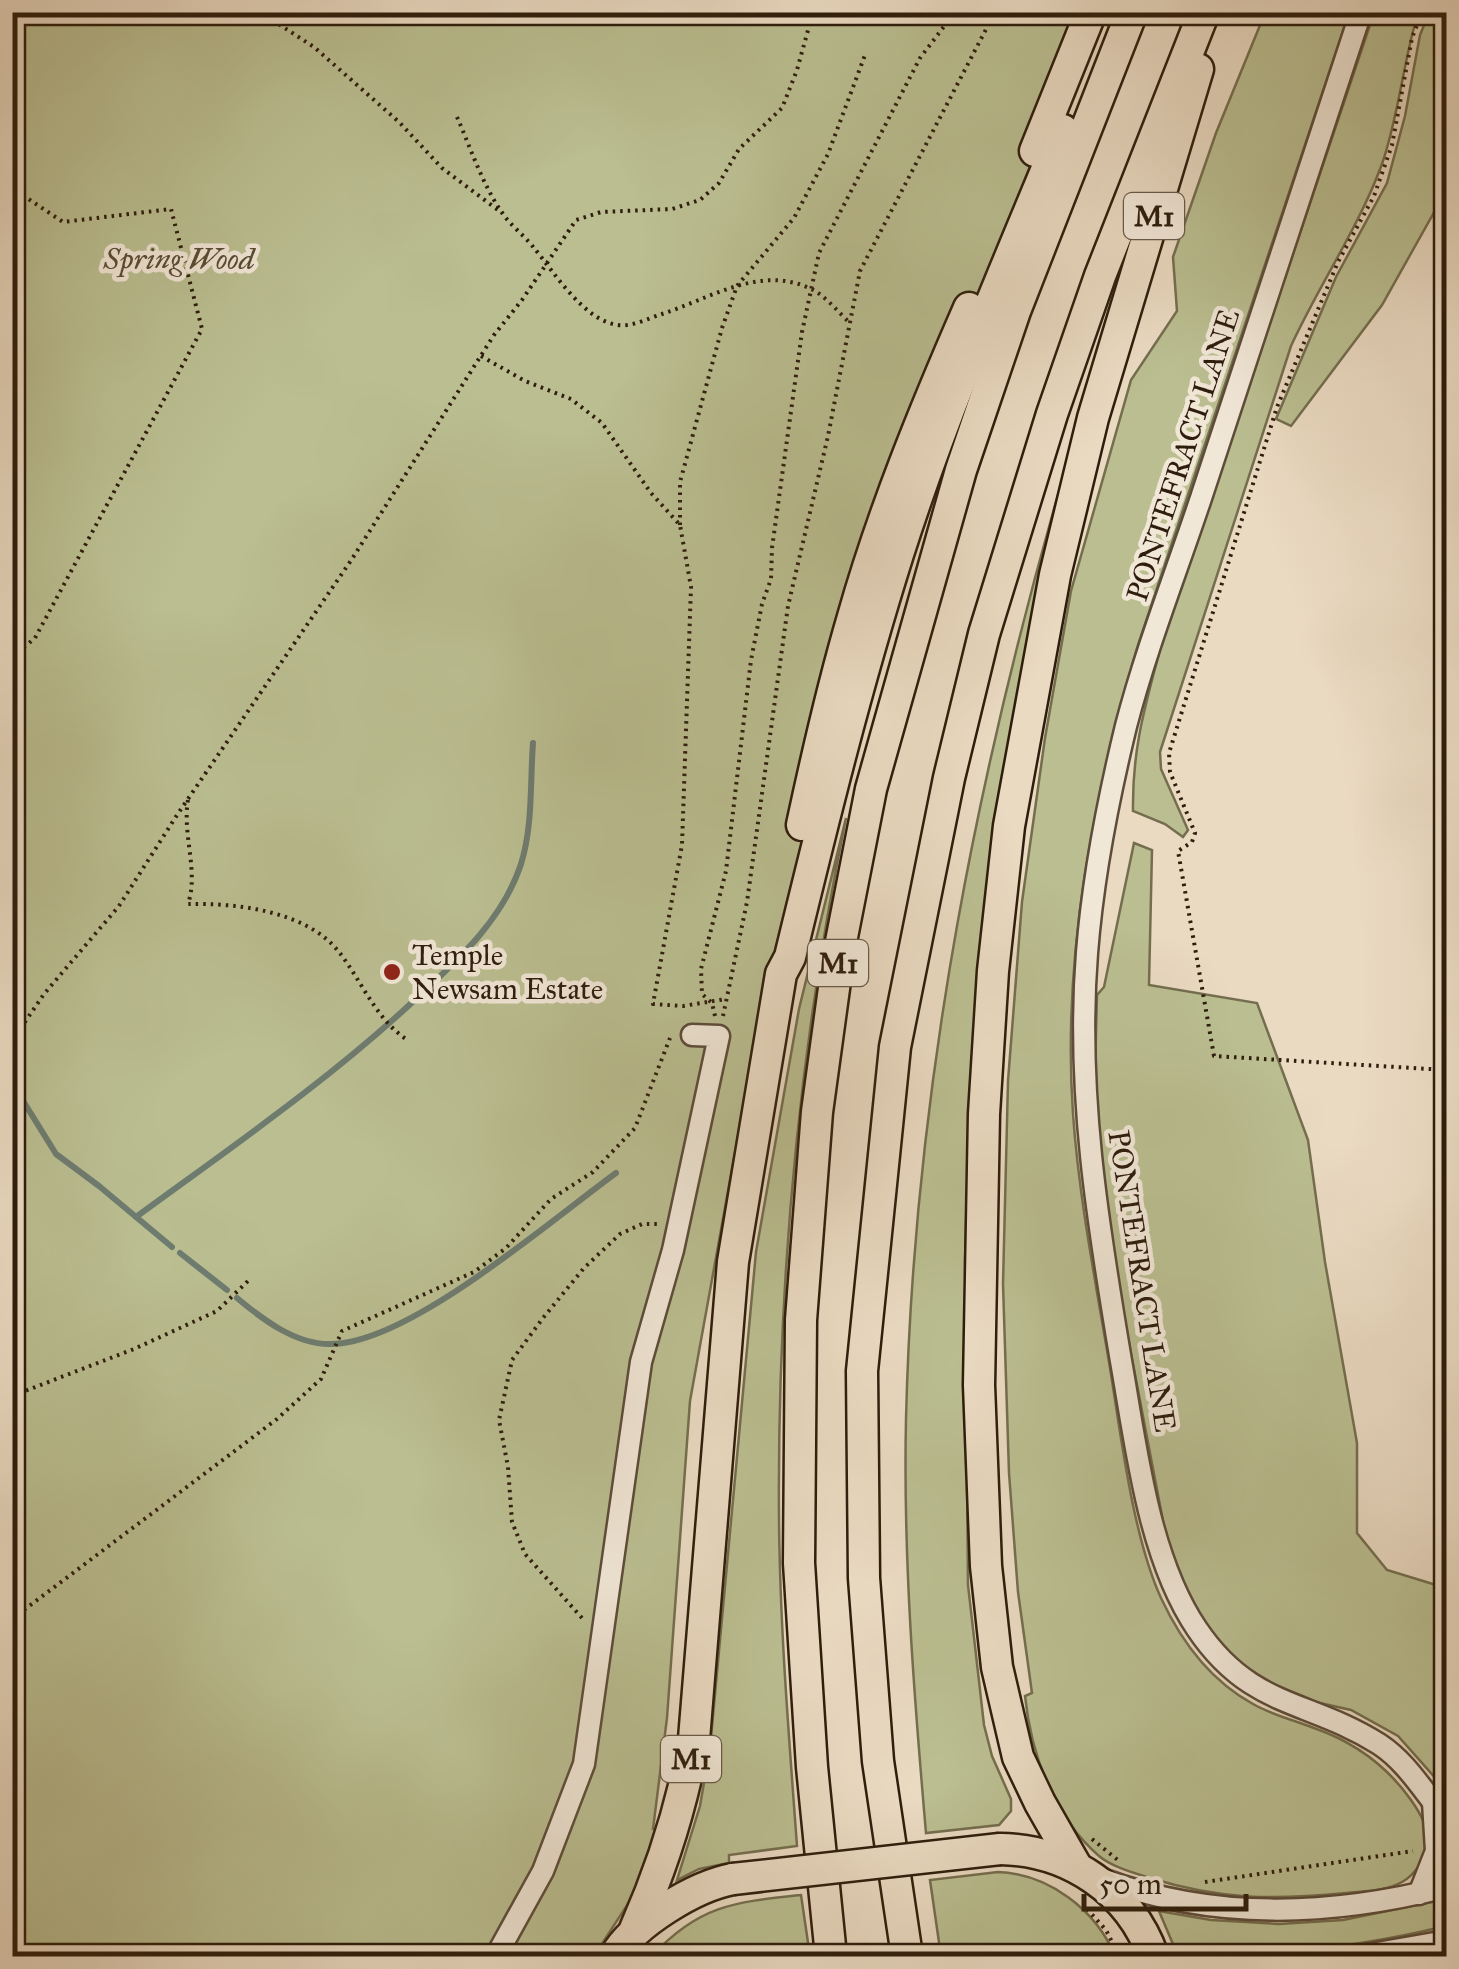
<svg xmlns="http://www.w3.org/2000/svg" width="1459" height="1969" font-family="'IM FELL Great Primer',serif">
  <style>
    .green { fill: #babe91; stroke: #746e4e; stroke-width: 2.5 }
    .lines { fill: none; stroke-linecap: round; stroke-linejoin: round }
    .stream { stroke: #6e7c70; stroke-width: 6 }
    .minor-casing { stroke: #5d4c3a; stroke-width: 25 }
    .highway-casing { stroke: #2e1d0c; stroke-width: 35 }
    .path { stroke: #2e1d0c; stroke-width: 4; stroke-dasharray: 2.5 5; stroke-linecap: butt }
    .minor { stroke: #f1e7d7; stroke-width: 20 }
    .highway { stroke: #eadac2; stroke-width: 30 }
    .highway-bridge-casing { stroke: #2e1d0c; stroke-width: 35; stroke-linecap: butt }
    .highway-bridge { stroke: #eadac2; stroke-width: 30 }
    .poi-dot { fill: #8f2418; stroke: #f1e7d7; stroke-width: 4 }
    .labels { text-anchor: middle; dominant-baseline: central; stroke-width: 9; stroke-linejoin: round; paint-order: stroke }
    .shield { fill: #f1e7d7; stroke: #685a49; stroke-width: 2.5 }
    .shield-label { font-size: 28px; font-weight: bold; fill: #2e1d0c }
    .park-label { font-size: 30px; font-style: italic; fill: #584d34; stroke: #f1e7d7 }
    .street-label { font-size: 30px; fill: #2e1d0c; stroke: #f1e7d7 }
    .poi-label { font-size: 30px; fill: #2e1d0c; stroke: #f1e7d7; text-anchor: start }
  </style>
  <rect width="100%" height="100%" fill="#eadac2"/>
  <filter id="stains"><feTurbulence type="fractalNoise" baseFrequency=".002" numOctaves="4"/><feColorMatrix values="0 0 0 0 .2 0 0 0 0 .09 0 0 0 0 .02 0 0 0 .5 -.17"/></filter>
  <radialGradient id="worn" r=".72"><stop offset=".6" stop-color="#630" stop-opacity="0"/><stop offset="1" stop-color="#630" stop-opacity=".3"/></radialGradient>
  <!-- green -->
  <g class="green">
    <polygon points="12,13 1092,13 906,475 751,1064 690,1401 667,1718 653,1829 662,1832 639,1887 594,1956 13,1956"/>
    <path d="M 1265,13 L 1349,13 L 1137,648 C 1093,800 1062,955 1073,1114 C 1079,1199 1096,1284 1110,1368 C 1121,1436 1133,1537 1161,1598 C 1181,1641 1211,1681 1253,1704 C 1272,1715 1294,1720 1314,1728 C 1354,1742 1387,1766 1411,1800 C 1420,1813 1429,1827 1427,1844 C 1426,1858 1415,1875 1402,1882 C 1386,1891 1365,1891 1347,1893 C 1273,1900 1221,1900 1150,1878 C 1134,1873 1112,1867 1099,1856 C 1053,1816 1031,1754 1025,1696 L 1032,1693 L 1018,1592 L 1009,1473 L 1003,1284 L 1008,1081 L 1022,902 L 1045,738 L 1071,591 L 1131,380 L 1177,311 L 1173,257 L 1216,133 Z"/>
    <path d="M 1374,13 L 1418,13 C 1403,62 1399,115 1382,164 C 1359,227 1319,285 1291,346 L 1160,752 L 1161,769 L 1188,830 L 1183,837 L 1165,824 L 1133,811 C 1132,749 1145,706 1161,646 Z"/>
    <polygon points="1429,13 1446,13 1446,191 1382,305 1291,426 1276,419 1336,277 1387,183 1405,116 1420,35"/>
    <path d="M 1074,440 L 978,982 L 970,1090 L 965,1260 L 968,1585 L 984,1725 L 992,1756 L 1011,1799 L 1011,1811 L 999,1825 L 926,1833 C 914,1695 903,1557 906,1419 C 914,1085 979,759 1074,440 Z"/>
    <path d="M 846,818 C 799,1049 777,1285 779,1520 C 780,1629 789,1737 797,1846 L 729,1855 L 729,1863 L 699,1869 L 677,1880 L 700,1806 L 710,1748 L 756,1252 L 799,1009 Z"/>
    <polygon points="1134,843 1152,850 1149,985 1257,1003 1308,1140 1325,1262 1357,1443 1357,1533 1387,1570 1446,1588 1446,1790 1398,1736 1351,1710 1302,1699 1252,1674 1206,1632 1172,1568 1102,1202 1095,1070 1097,995 1104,987"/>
    <path d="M 998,1872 C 1049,1874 1096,1910 1115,1956 L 941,1956 L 930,1880 Z"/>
    <path d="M 801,1895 L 810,1956 L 652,1956 C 699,1905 735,1902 801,1895 Z"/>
    <path d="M 1446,1899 L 1446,1926 C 1360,1947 1266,1957 1178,1956 L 1159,1911 L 1211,1920 L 1279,1924 L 1343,1920 Z"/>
  </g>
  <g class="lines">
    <!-- stream -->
    <g class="stream">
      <polyline points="12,1083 56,1154 99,1186 172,1247"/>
      <path d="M 136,1217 C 233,1146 332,1078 419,996 C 460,958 503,919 521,864 C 533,826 530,783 533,743"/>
      <polyline points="180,1253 227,1290"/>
      <path d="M 237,1298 C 262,1319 296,1345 331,1344 C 409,1344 551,1220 616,1173"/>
    </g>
    <!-- minor casing -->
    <g class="minor-casing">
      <g id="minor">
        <path d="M 1361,12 C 1307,174 1254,336 1201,498 C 1176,573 1146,649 1126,726 C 1108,800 1093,876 1087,953 C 1076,1091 1098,1225 1121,1361 C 1136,1445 1148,1557 1197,1629 C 1251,1709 1308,1699 1379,1744 C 1408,1763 1424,1793 1446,1818"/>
        <path d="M 1102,1879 C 1215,1921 1331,1916 1446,1887"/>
        <polyline points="1419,1894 1436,1851 1433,1802"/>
        <polyline points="496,1956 543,1871 584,1764 641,1362 673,1250 719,1036 692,1035"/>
        <polyline points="1360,1956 1446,1941"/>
      </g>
    </g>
    <!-- highway casing -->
    <g class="highway-casing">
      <g id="highway">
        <polyline points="1035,151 1091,12"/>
        <path d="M 802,825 C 817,755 833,685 853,617 C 883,511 925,409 969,308"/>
        <path d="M 1000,1849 C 1069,1850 1130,1891 1153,1956"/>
        <polyline points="1076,1866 1040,1803 1018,1757 997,1667 986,1566 979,1385 984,1114 993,971 1009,826 1055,575 1093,418 1198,69"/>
        <path d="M 635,1929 C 663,1866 682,1806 694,1739 L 733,1262 L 781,974 L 790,957 C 823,821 856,687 898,554 C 944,410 1005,270 1063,130"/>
        <path d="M 615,1956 C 634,1923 695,1886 733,1879"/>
        <polyline points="831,1956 812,1767 799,1563 801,1320 817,1112 839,952 871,789 961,470 1015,311 1132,12"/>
        <polyline points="907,1956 878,1761 864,1578 862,1371 895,1047 949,778 984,634 1052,414 1100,276 1204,12"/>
      </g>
    </g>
    <!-- path -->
    <g class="path">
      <polyline points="260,12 314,47 399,122 442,168 502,213"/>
      <polyline points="1422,12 1412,38 1392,145 1374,196 1338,262 1277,407 1169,753 1170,772 1195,833 1192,842 1178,851 1214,1056 1446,1070"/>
      <path d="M 457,117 C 471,149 483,186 503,214 C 512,227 525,236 534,248 C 554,272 584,321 618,325 C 632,327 649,318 662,314 C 709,299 759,265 809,288 C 824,294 838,312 850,323"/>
      <polyline points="12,175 24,196 63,222 171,209 202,329 35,638 12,657"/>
      <polyline points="481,356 525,381 571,399 602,423 651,493 680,525 691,587 682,845 653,1004 683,1006 726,999"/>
      <polyline points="680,525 680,482 722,328 737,286 794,218 828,154 865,55"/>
      <path d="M 188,800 C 182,835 199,871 188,904 C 237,903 307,911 339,952 C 361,980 376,1019 406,1039"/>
      <polyline points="715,1016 712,1003 702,994 701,969 726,871 751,660 762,604 771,579 772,548 802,332 819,253 920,58 955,12"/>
      <polyline points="723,1016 747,902 788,606 828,436 860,271 995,12"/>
      <polyline points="12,1041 44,994 119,906 177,815 352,559 494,335 522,300 576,220 601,212 672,209 700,200 719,183 739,149 782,108 797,70 813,12"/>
      <polyline points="12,1396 134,1349 217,1311 249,1280"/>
      <polyline points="582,1618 525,1554 512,1522 508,1467 499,1420 512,1360 543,1318 584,1268 620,1234 642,1224 657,1224"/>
      <polyline points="12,1619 277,1419 321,1379 342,1331 474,1272 506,1248 551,1199 593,1172 635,1128 670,1038"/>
      <polyline points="1092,1839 1119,1861"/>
      <polyline points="1205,1882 1413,1851"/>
      <polyline points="1087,1909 1106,1930 1119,1956"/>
    </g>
    <!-- minor -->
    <use href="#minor" class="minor"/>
    <!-- highway -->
    <use href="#highway" class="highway"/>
    <!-- highway-bridge casing -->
    <g class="highway-bridge-casing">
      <polyline id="highway-bridge" points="733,1879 1000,1849"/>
    </g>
    <!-- highway-bridge -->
    <use href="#highway-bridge" class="highway-bridge"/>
  </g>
  <!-- markers -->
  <circle class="poi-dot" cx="392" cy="972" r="10"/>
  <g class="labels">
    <!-- shield labels -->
    <g class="shield">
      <rect x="1124" y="193" width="60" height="46" rx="8"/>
      <rect x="808" y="940" width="60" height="46" rx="8"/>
      <rect x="661" y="1736" width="60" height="46" rx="8"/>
    </g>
    <g class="shield-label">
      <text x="1154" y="216">M1</text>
      <text x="838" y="963">M1</text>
      <text x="691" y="1759">M1</text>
    </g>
    <!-- park labels -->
    <g class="park-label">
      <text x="179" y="259">Spring Wood</text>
    </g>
    <!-- street labels -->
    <g class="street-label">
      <text transform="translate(1183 455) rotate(-72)">PONTEFRACT LANE</text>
      <text transform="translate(1142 1281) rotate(81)">PONTEFRACT LANE</text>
    </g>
    <!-- poi labels -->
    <g class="poi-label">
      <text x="412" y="955">Temple<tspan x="412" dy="34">Newsam Estate</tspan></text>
    </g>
  </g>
  <!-- margin -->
  <rect width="1459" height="1969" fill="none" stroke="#eadac2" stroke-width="50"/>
  <rect x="15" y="15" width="1429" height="1939" fill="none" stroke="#2e1d0c" stroke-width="5"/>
  <rect x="25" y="25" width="1409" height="1919" fill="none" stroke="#2e1d0c" stroke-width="2.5"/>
  <!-- scale -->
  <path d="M1084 1894v15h162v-15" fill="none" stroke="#2e1d0c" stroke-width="5"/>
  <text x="1099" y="1894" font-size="30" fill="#2e1d0c" stroke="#f1e7d7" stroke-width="8" paint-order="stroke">50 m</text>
  <rect width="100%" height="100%" filter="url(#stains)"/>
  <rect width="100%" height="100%" fill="url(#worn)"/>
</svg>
